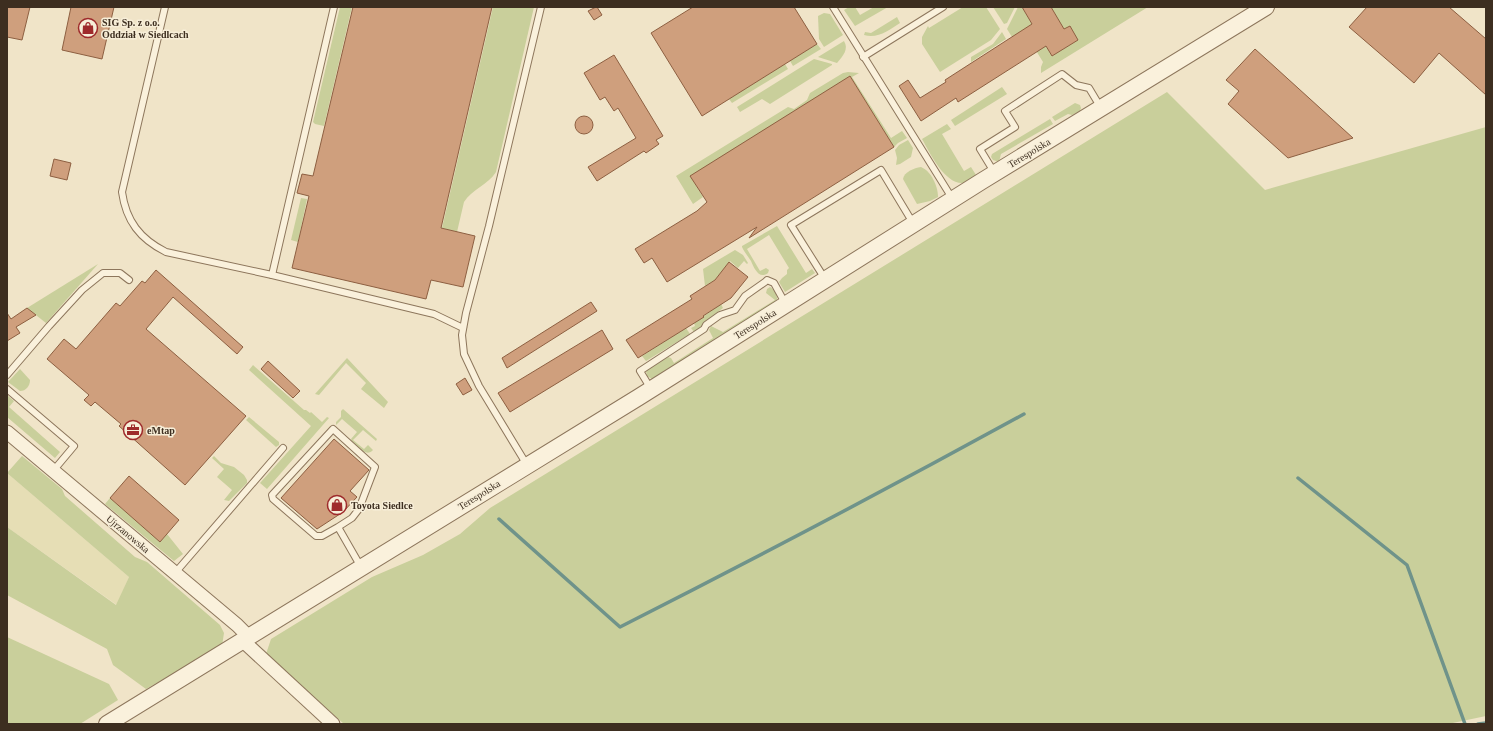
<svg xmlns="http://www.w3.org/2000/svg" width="1493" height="731" font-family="'Times New Roman',serif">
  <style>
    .farmland { fill: #e6deb5 }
    .green { fill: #c9cf9b }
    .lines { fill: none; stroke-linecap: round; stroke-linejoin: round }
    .stream { stroke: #6f938a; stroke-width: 3.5 }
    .building { fill: #cf9f7d; stroke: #8d5f41 }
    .service-casing { stroke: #8d765c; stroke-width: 8 }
    .minor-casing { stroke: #8d765c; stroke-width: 15 }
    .tertiary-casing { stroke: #8d765c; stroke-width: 18 }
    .service { stroke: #faf1dc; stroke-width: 6 }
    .minor { stroke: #faf1dc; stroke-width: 13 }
    .tertiary { stroke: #faf1dc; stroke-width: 16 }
    .labels { text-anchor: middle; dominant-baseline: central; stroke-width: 3; stroke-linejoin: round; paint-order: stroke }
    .poi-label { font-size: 10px; font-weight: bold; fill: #3d2e20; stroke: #f7eed8; text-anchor: start }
    .street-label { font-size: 10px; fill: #3d2e20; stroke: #f7eed8 }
  </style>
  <rect width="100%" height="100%" fill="#f0e4c8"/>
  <!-- farmland -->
  <polygon class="farmland" points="7,473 129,577 117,605 7,527"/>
  <!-- green -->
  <g class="green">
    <polygon points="340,7 352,7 324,126 315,124 313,122"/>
    <path d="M 493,7 L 534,7 L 496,172 C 488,185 472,189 464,202 L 457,232 L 442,228 Z"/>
    <polygon points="849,7 855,7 860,15 874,7 888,7 855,26 844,10"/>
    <polygon points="963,7 986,7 1000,29 991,40 940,72 922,44 922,37 928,26 929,28"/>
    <polygon points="993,7 1015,7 1007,23 1004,24"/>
    <polygon points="1018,7 1022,7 1037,33 1029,38 1023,30 1012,37 1007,29"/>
    <polygon points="1051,7 1148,7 1041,73 1041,67 1043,62 1035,49 1044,43 1052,56 1078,40 1062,31 1059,21"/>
    <polygon points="824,13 830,14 843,35 824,47 819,39 818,16"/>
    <path d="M 897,17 L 900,23 C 889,30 878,39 864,35 L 865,32 L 871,33 Z"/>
    <polygon points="1002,32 1006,39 971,62 971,57 993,44"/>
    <path d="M 844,41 C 849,49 843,56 837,63 L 818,57 Z"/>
    <polygon points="817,44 821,49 793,66 790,61"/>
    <polygon points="814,59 832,64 832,65 770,104 762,99 740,112 737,107"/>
    <polygon points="785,64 788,69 732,103 729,99"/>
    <polygon points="848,72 859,73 852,77 891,138 902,131 907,138 898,143 894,147 850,76 691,177 703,197 693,204 676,176 788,107 794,109 807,100 810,93 843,73"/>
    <polygon points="1002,87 1007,94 955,126 951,120"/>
    <polygon points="1167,92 1265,190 1486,127 1486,716 1448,724 344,724 266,654 271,639 372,577 423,555 460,534 490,508"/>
    <polygon points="1075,103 1080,105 1081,108 1080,111 1072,115 1068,114 1055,121 1052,117"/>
    <polygon points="1050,119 1053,124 1001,154 999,162 993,160 991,157 992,154"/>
    <path d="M 947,124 L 951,129 L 942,134 L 964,171 L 971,167 L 976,175 C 972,178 967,183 962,183 C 944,183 930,153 922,139 Z"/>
    <polygon points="908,140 913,148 911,157 900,164 896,165 897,158 895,150 899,145"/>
    <path d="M 921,167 C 931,171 938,186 938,197 L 930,201 L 917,204 L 903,179 C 904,172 914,168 921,167 Z"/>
    <polygon points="301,198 307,199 298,242 291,240"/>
    <path d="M 777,226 L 806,273 L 812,269 L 815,273 L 785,292 L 779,282 L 782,278 L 787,274 L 787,270 L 789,268 L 769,235 L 747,249 L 760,271 L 766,268 L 769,270 L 768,273 C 759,280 754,268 751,261 C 748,256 744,252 742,247 L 742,246 Z"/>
    <polygon points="735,250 743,255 748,263 747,264 744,261 738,268 730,261 715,280 705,286 703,269"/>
    <polygon points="98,264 46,323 27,308"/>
    <path d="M 770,287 C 775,290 778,296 777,302 L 656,378 L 652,379 L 647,376 L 646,371 L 648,369 L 668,357 L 671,358 L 674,363 L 713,338 L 709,330 L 711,326 L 723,332 L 775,300 L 766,293 L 767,289 Z"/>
    <polygon points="721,304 723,308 703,323 702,327 694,332 691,328 695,326 694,323"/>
    <polygon points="686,328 690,334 646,361 642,356"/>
    <polygon points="347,358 388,402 384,408 361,389 366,383 346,363 319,395 315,394"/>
    <polygon points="253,365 304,410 306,410 310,413 311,412 322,422 327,417 329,418 267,489 260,483 311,426 249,370"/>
    <path d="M 20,369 L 30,380 C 30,386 26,391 20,391 L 8,382 Z"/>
    <polygon points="7,395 14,401 9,407 60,452 55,458 7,417"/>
    <path d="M 343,409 L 377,439 L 376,441 L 363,430 L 353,440 L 364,449 L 368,445 L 373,450 C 366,458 358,446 352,441 L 351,439 L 357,432 L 342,419 L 336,425 L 336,422 L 341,417 L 341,411 Z"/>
    <polygon points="249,417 279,442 279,445 276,447 246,420"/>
    <polygon points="22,456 62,489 65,496 135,557 147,562 220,625 224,633 222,646 146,689 113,665 107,649 7,595 7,527 116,605 129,577 7,473"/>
    <polygon points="214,456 221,463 234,467 244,475 247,480 247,483 229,501 224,500 232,490 217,477 224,469 212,458"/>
    <polygon points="110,498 160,542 167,534 183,554 174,561 105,504"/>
    <polygon points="7,637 109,684 118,700 80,724 7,724"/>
  </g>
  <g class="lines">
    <!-- stream -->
    <g class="stream">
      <polyline points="1298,478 1407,565 1465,724"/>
      <path d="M 499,519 L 620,627 C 756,558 891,487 1024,414"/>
      <polyline points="1478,724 1486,723"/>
    </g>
  </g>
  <!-- building -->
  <g class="building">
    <polygon points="7,7 30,7 22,40 7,37"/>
    <polygon points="71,7 114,7 102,59 62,50"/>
    <polygon points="353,7 492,7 441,228 475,236 463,287 431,280 426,299 292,268 309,196 297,193 302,174 313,176"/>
    <polygon points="596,7 597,7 602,15 594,20 588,11"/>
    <polygon points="693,7 794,7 817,44 702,116 651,33"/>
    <polygon points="1022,7 1051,7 1064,29 1070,26 1078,40 1052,56 1046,46 958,102 956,98 921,121 899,86 908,80 920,98 946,82 945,80 1032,24"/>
    <polygon points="1367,7 1449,7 1486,39 1486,95 1439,53 1414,83 1349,27"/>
    <polygon points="1255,49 1353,138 1288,158 1228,104 1239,91 1226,80"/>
    <polygon points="614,55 663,136 656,140 659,144 646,153 644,151 597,181 588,167 636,138 618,108 614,111 605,97 600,100 584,73"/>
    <polygon points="850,76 894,147 749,238 757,227 667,282 652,258 644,263 635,249 697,211 707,202 690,176"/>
    <circle cx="584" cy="125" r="9"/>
    <polygon points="54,159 71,163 67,180 50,176"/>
    <polygon points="729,262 748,277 731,298 703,316 704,317 638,358 626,340 692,299 690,296 715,280"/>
    <polygon points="156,270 243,347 237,354 173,297 146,329 246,416 185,485 119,426 121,424 95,402 91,406 84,400 89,395 47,359 64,339 76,349 116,303 120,306 142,281 145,283"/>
    <polygon points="591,302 597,311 507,368 502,358"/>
    <polygon points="27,308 36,315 16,327 20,333 7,341 7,313 11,319"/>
    <polygon points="602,330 613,349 510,412 498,393"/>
    <polygon points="268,361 300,391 293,398 261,369"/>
    <polygon points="465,378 472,390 463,395 456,384"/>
    <polygon points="334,439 369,470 350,491 357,497 343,512 317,529 281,498"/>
    <polygon points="129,476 179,520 160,542 110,498"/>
  </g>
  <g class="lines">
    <!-- service casing -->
    <g class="service-casing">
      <g id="service">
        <path d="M 165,7 L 122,192 C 126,221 140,239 166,252 L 272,275 L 434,314 L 463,328"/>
        <polyline points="833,7 952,198"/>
        <polyline points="863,57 943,7"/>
        <polyline points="994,172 980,149 1015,127 1005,111 1062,74 1076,85 1089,88 1101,108"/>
        <polyline points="272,275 334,7"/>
        <polyline points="825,279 791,225 881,170 913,223"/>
        <polyline points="7,375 49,326 82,290 103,273 120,273 129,280"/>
        <polyline points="7,389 74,446 53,471"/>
        <polyline points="651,389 640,371 704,329 706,325 720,315 735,310 745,296 765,282 767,280 774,283 785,303"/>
        <polyline points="527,465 479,386 464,354 462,335 466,313 489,226 541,7"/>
        <polyline points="338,527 322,536 316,536 273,499 272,495 333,429 375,467 359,509 352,518 338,527 361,567"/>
        <polyline points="175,573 283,448"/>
      </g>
    </g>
    <!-- minor casing -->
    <g class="minor-casing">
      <g id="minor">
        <polyline points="7,432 237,625 248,636"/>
        <polyline points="242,640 333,724"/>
      </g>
    </g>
    <!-- tertiary casing -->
    <g class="tertiary-casing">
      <polyline id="tertiary" points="107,724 639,397 982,181 1266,7"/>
    </g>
    <!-- service -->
    <use href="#service" class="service"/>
    <!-- minor -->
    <use href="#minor" class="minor"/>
    <!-- tertiary -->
    <use href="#tertiary" class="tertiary"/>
  </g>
  <!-- icons -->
  <defs>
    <g id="shop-ring" transform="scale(1)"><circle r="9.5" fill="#f7eed8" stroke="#9e2a2b" stroke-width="1.5"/><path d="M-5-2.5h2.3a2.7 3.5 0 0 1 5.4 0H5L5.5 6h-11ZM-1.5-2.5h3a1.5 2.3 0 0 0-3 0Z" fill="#9e2a2b"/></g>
    <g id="office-ring" transform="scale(1)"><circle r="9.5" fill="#f7eed8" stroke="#9e2a2b" stroke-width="1.5"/><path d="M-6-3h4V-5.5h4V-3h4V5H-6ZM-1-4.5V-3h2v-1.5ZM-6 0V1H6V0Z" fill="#9e2a2b"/></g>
  </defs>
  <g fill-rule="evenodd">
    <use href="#shop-ring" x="88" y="28"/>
    <use href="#office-ring" x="133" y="430"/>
    <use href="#shop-ring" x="337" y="505"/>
  </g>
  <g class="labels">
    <!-- poi labels -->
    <g class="poi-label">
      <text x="102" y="22">SIG Sp. z o.o.<tspan x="102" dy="12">Oddział w Siedlcach</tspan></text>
      <text x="147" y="430">eMtap</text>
      <text x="351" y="505">Toyota Siedlce</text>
    </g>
    <!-- street labels -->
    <g class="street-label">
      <text transform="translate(1029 153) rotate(-31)">Terespolska</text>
      <text transform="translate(755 324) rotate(-32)">Terespolska</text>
      <text transform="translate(479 495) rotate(-32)">Terespolska</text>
      <text transform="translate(128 534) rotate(40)">Ujrzanowska</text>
    </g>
  </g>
  <!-- border -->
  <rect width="1493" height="731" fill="none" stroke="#3d2e20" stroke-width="16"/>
</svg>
